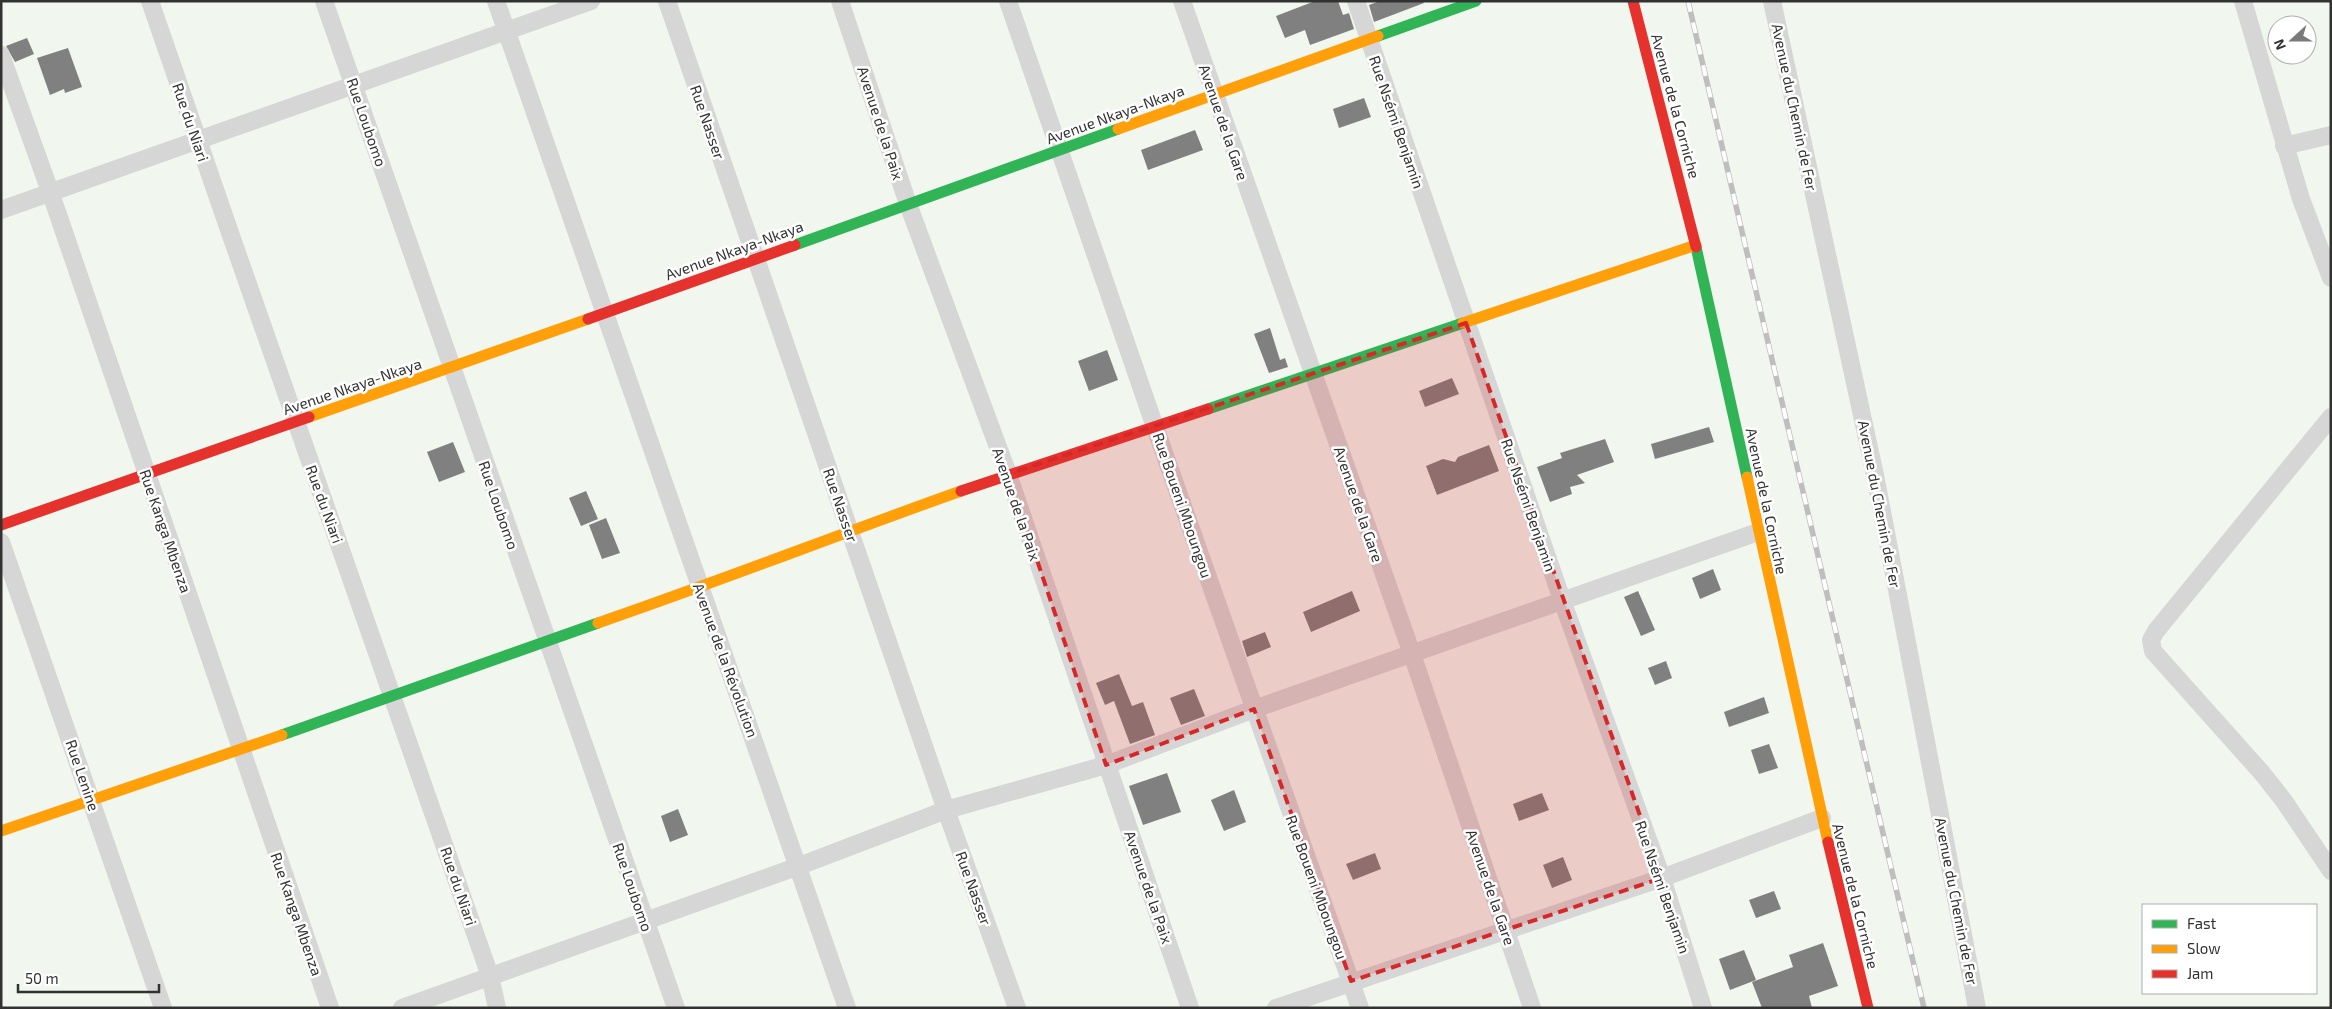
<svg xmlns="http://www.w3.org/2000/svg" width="2332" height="1009" font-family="'Exo 2',sans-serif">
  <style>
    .green { fill: #f1f6ee; fill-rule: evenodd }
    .building { fill: #808080 }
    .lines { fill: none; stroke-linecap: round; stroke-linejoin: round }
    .street { stroke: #d6d6d6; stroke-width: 18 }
    .fast { stroke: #30b455; stroke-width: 11 }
    .slow { stroke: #ff9f0a; stroke-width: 11 }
    .jam { stroke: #e5322d; stroke-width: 11 }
    .rail-casing { stroke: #bebebe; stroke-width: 5.5 }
    .rail { stroke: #fff; stroke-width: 4; stroke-dasharray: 11; stroke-linecap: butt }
    .marked { fill: #d62828; fill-opacity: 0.2; stroke: #d62828; stroke-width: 4; stroke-dasharray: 10 6; stroke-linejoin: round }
    .labels { text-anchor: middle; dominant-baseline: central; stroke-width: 5; stroke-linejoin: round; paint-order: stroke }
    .street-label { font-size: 15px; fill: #323232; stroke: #fff }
  </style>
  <rect width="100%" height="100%" fill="#fff"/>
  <!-- green -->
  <path class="green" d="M 1,1 L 2331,1 L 2331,1008 L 1,1008 ZM 2277,25 L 2307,25 L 2307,55 L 2277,55 ZM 2143,905 L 2316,905 L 2316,993 L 2143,993 Z"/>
  <!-- building -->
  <g class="building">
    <polygon points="1315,1 1338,1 1343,15 1349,13 1354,29 1310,45 1305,30 1285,38 1276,16"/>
    <polygon points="1380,1 1423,1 1424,3 1374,22 1369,5"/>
    <polygon points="27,38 34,54 15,62 6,46"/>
    <polygon points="68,48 82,87 65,93 64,89 50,95 37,58"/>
    <polygon points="1364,98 1371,117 1339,128 1333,109"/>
    <polygon points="1195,130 1203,150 1148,170 1141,150"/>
    <polygon points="1270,328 1280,360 1285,358 1288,367 1269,373 1254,334"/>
    <polygon points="1107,350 1118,380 1089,391 1078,361"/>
    <polygon points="1452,378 1459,394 1425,407 1419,391"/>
    <polygon points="1709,427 1714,442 1655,459 1651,444"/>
    <polygon points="1605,439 1614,462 1577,475 1585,483 1570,487 1572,494 1550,502 1537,467 1562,458 1560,453"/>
    <polygon points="453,442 465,472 439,482 427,452"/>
    <polygon points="1489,445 1499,471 1437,495 1426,466 1443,459 1455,462 1458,457"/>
    <polygon points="586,491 598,519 581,526 569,498"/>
    <polygon points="606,518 620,553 602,559 589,525"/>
    <polygon points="1713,569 1721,590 1700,599 1692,578"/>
    <polygon points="1352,591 1360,611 1311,632 1303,612"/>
    <polygon points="1638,591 1655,630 1641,636 1624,597"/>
    <polygon points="1265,632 1271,647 1247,657 1242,641"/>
    <polygon points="1666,661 1672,678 1655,685 1648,668"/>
    <polygon points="1119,674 1132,706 1143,702 1155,735 1130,744 1114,701 1105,705 1096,683"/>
    <polygon points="1194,689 1205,716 1181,725 1170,698"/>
    <polygon points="1764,697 1769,713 1729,727 1724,712"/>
    <polygon points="1769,744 1778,768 1759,774 1751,750"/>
    <polygon points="1167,773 1181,812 1143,825 1129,786"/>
    <polygon points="1234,790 1246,822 1224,831 1211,800"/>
    <polygon points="1542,793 1549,810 1519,821 1513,804"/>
    <polygon points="678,809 688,835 670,842 661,816"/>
    <polygon points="1375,853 1381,869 1353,880 1346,864"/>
    <polygon points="1563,857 1572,880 1552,888 1543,865"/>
    <polygon points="1774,891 1781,909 1756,918 1749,900"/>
    <polygon points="1823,943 1838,986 1809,996 1812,1008 1762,1008 1752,982 1793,967 1789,955"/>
    <polygon points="1744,950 1756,980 1730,990 1719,959"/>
  </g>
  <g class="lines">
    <!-- street -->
    <g class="street">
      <path d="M 150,1 C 261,327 379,651 490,976 L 497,1008"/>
      <polyline points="324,1 676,1008"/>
      <polyline points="496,1 847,1008"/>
      <polyline points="667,1 946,810 1017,1008"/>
      <polyline points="840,1 908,204 1008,474 1190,1008"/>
      <polyline points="1008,1 1155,427 1360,1008"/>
      <polyline points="1182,1 1412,654 1532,1008"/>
      <polyline points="1356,1 1562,600 1662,878 1703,1008"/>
      <polyline points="1772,1 1875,475 1977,1008"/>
      <polyline points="2243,1 2301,199 2331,278"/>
      <polyline points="1,55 51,194 330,1008"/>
      <polyline points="2284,146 2331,135"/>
      <polyline points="1,210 591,1"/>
      <polyline points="2331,417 2156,631 2151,640 2153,651 2262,773 2284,801 2331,871"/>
      <polyline points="1,542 163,1008"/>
      <polyline points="402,1008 799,866 946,810 1106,765 1254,709 1758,532"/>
      <polyline points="1276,1008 1662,878 1822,818"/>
    </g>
    <!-- fast -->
    <g class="fast">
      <polyline points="1378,36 1476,1"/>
      <polyline points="795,245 1118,129"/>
      <polyline points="1696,247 1747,477"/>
      <polyline points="1208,409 1463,323"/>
      <polyline points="282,735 598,623"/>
    </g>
    <!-- slow -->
    <g class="slow">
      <polyline points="1118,129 1378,36"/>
      <polyline points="1463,323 1696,245"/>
      <polyline points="309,417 588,319"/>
      <polyline points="1747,477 1828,842"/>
      <path d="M 598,623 C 720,581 840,534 961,491"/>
      <polyline points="1,831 282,735"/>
    </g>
    <!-- jam -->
    <g class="jam">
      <polyline points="1633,1 1696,247"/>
      <polyline points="588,319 795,245"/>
      <polyline points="961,491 1208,409"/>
      <polyline points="1,525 309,417"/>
      <polyline points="1828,842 1868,1008"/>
    </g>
    <!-- rail casing -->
    <g class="rail-casing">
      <polyline id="rail" points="1688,1 1924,1008"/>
    </g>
    <!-- rail -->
    <use href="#rail" class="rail"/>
  </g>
  <!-- marked area -->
  <path class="marked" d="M 1466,323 L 1662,878 L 1351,981 L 1254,709 L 1106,765 L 1008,474 Z"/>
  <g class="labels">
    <!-- street labels -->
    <g class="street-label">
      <text transform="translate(1676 106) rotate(75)">Avenue de la Corniche</text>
      <text transform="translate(1795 107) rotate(78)">Avenue du Chemin de Fer</text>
      <text transform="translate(1115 114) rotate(-20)">Avenue Nkaya-Nkaya</text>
      <text transform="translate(191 122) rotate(71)">Rue du Niari</text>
      <text transform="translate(367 122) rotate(71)">Rue Loubomo</text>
      <text transform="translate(708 122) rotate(71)">Rue Nasser</text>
      <text transform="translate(1224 122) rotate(71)">Avenue de la Gare</text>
      <text transform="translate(1397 122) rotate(71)">Rue Nsémi Benjamin</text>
      <text transform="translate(881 123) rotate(72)">Avenue de la Paix</text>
      <text transform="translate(734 250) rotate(-20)">Avenue Nkaya-Nkaya</text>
      <text transform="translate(352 386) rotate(-19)">Avenue Nkaya-Nkaya</text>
      <text transform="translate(1767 501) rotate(78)">Avenue de la Corniche</text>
      <text transform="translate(325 504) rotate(70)">Rue du Niari</text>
      <text transform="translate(1017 504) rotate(71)">Avenue de la Paix</text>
      <text transform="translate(1359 504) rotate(71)">Avenue de la Gare</text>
      <text transform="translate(1880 504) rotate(79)">Avenue du Chemin de Fer</text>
      <text transform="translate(499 505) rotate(71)">Rue Loubomo</text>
      <text transform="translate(841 505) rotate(71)">Rue Nasser</text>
      <text transform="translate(1183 505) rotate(71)">Rue Boueni Mboungou</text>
      <text transform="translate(1529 505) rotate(71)">Rue Nsémi Benjamin</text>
      <text transform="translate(166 531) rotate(71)">Rue Kanga Mbenza</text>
      <text transform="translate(726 660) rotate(70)">Avenue de la Révolution</text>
      <text transform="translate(83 775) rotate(71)">Rue Lenine</text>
      <text transform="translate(459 886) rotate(71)">Rue du Niari</text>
      <text transform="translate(633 887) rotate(71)">Rue Loubomo</text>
      <text transform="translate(1149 887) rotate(71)">Avenue de la Paix</text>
      <text transform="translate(1317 887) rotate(70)">Rue Boueni Mboungou</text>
      <text transform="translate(1491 887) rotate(71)">Avenue de la Gare</text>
      <text transform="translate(1663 887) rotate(71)">Rue Nsémi Benjamin</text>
      <text transform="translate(974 888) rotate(70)">Rue Nasser</text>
      <text transform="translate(1856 896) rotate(76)">Avenue de la Corniche</text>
      <text transform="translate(1957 901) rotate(79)">Avenue du Chemin de Fer</text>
      <text transform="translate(297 914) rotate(71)">Rue Kanga Mbenza</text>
    </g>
  </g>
  <!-- border -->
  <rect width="2332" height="1009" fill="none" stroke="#323232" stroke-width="5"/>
  <!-- legend -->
  <rect x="2142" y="904" width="175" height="90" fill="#ffffff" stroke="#adadad"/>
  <rect x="2152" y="920" width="25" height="8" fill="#30b455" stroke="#adadad"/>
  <text x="2187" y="929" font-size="15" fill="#323232">Fast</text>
  <rect x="2152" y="945" width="25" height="8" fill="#ff9f0a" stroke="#adadad"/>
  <text x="2187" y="954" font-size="15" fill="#323232">Slow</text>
  <rect x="2152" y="970" width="25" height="8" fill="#e5322d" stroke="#adadad"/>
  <text x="2187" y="979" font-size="15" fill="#323232">Jam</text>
  <!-- north arrow -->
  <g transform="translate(2292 40) rotate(249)"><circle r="24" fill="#ffffff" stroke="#adadad"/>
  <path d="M0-4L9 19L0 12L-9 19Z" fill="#7a7a7a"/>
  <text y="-8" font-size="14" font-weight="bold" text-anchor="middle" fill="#323232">N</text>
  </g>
  <!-- scale -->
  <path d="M18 984v8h141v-8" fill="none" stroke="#323232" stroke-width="2.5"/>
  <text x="25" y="984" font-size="15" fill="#323232" stroke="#ffffff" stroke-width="4" paint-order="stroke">50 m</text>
</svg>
